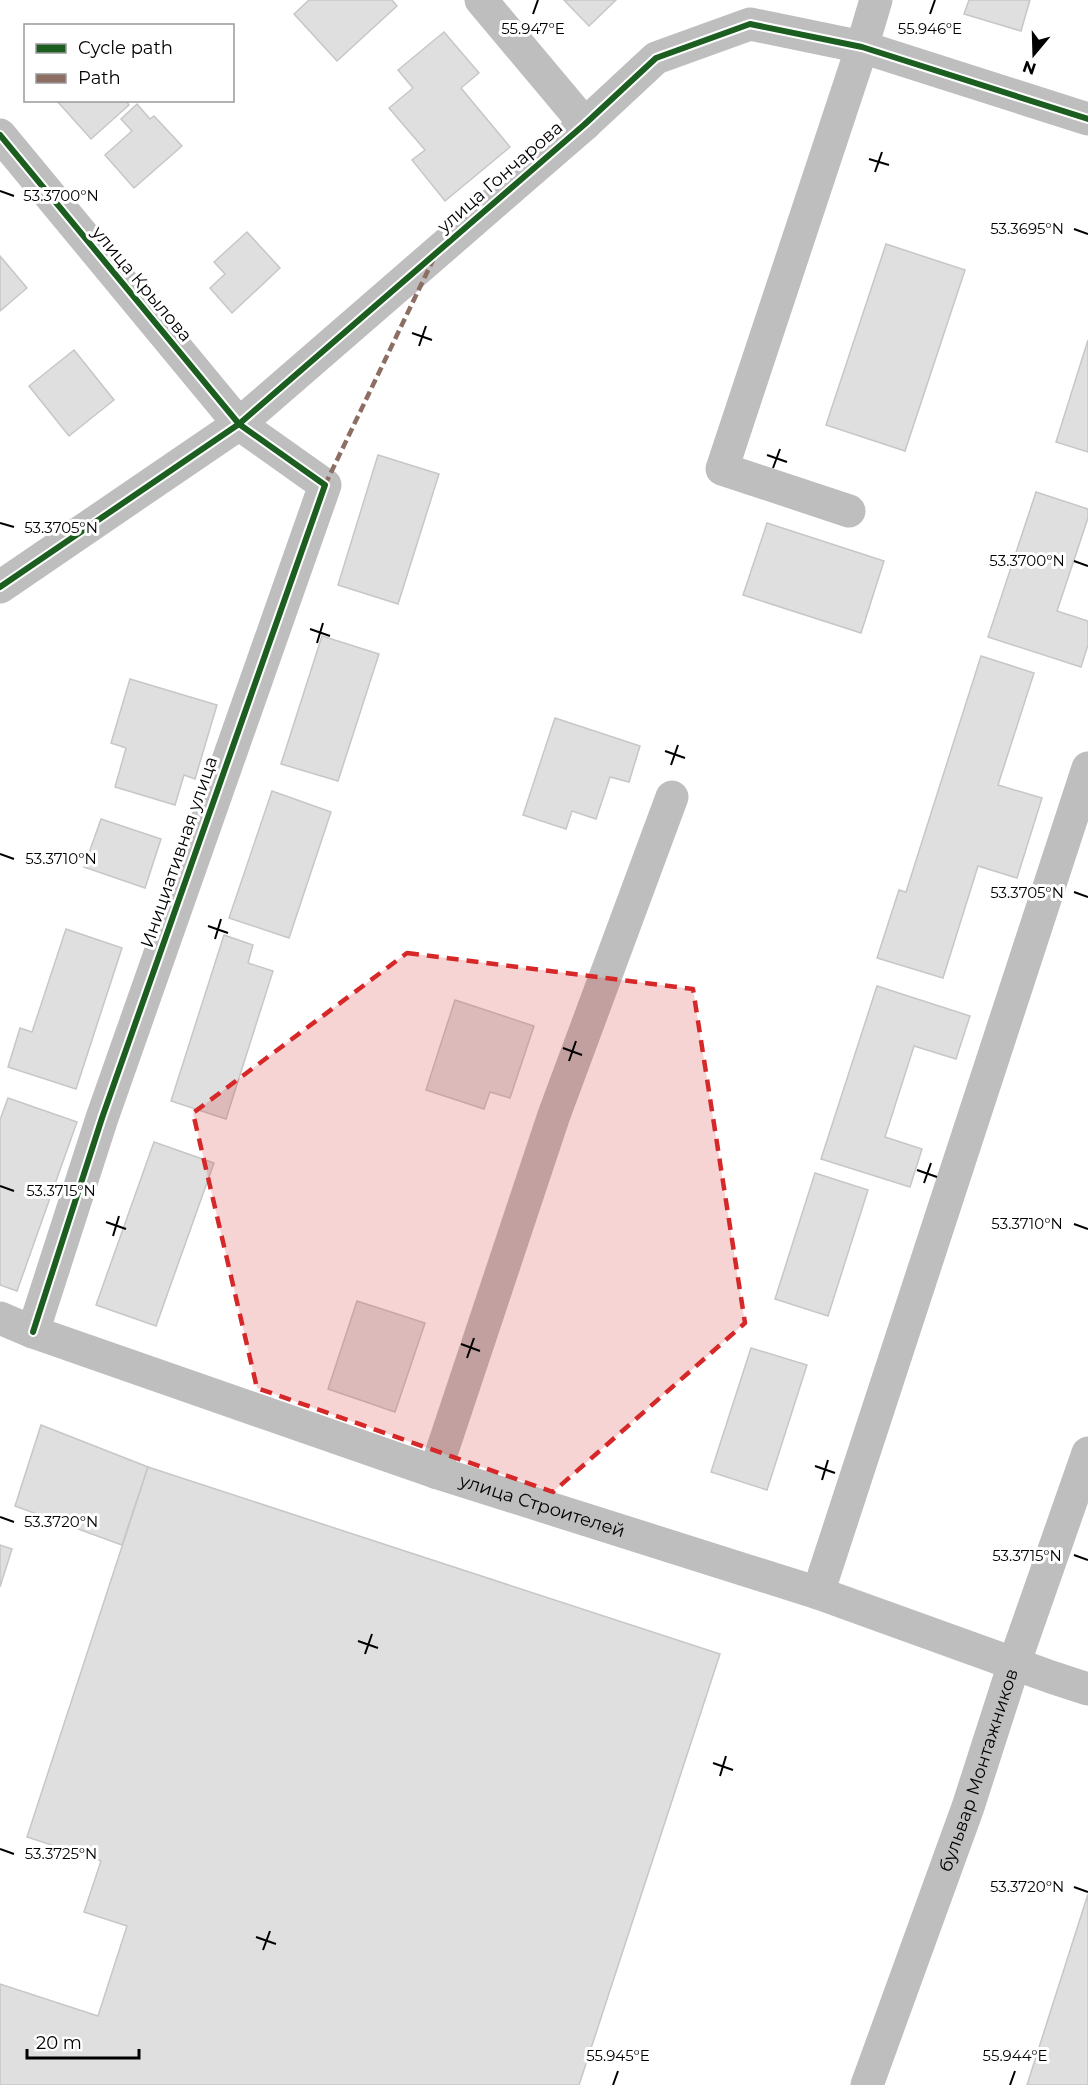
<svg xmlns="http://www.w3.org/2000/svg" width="1088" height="2085" font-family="Montserrat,sans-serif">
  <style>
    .building { fill: #dfdfdf; stroke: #c7c7c7; stroke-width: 1.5 }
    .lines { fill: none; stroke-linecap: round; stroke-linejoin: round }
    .minor { stroke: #bebebe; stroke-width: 33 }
    .quiet { stroke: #8d6e63; stroke-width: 4.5; stroke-dasharray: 9 4.5; stroke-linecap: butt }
    .cycleway-casing { stroke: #fff; stroke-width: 10 }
    .cycleway { stroke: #1b5e20; stroke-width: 6 }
    .marked { fill: #d62828; fill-opacity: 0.2; stroke: #d62828; stroke-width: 4.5; stroke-dasharray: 12 8; stroke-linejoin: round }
    .ticks { fill: none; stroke: #000; stroke-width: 2 }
    .labels { text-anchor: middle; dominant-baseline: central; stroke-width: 6; stroke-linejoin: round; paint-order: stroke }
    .street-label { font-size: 18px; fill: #000; stroke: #fff }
    .ticks-label { font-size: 15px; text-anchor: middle; fill: #000; stroke: #fff; stroke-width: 6; stroke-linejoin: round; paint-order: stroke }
  </style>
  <rect width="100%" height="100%" fill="#fff"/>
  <!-- building -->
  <g class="building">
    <polygon points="309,0 392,0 397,6 337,61 294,14"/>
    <polygon points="564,0 616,0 589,26"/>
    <polygon points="969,0 1030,0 1021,31 964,14"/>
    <polygon points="444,32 479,73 461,88 510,147 445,201 412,160 425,150 389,108 413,88 398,70"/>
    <polygon points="56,100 125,100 129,105 91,139"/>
    <polygon points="137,104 150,119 154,116 182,146 134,188 105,155 132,131 121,119"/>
    <polygon points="247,232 280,268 232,313 210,288 225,274 214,262"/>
    <polygon points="886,244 965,270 905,451 826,425"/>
    <polygon points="0,256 27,288 0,311"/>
    <polygon points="1088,340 1088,452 1056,442"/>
    <polygon points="74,350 114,400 69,436 29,386"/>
    <polygon points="378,455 439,474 398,604 338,585"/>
    <polygon points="1036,492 1088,509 1088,518 1057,611 1088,621 1088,645 1081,667 988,637"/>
    <polygon points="767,523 884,561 861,633 743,595"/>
    <polygon points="322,636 379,654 338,781 281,764"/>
    <polygon points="981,656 1034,673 998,785 1042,798 1017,878 978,866 943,978 877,958 899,890 906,892"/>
    <polygon points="130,679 217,705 195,779 184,775 175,805 115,787 126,748 111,743"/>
    <polygon points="555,718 640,746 629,782 610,777 596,819 572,811 566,829 523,815"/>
    <polygon points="272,791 331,812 289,938 229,918"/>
    <polygon points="101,819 161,839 145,888 84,867"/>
    <polygon points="66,929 122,948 76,1089 8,1067 20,1028 32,1032"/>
    <polygon points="224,935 253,945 248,963 273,971 226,1119 171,1101"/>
    <polygon points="877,986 970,1016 956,1059 914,1046 885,1137 922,1149 910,1187 821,1159"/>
    <polygon points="455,1000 534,1026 510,1098 490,1092 484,1109 426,1090"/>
    <polygon points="8,1098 77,1122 17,1291 0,1285 0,1120"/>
    <polygon points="154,1142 214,1163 156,1326 96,1305"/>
    <polygon points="815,1173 868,1190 828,1316 775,1299"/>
    <polygon points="357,1301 425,1323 395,1412 328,1389"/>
    <polygon points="751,1348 807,1365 767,1490 711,1472"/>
    <polygon points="41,1425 148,1467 122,1545 15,1506"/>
    <polygon points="148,1467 720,1654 579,2085 0,2085 0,1984 98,2016 127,1926 84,1912 101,1861 27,1837"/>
    <polygon points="0,1545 12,1549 0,1587"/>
    <polygon points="1088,1894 1088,2085 1027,2085"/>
  </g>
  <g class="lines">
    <!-- minor -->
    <g class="minor">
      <polyline points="481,0 585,124"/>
      <polyline points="0,135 239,424 325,485 102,1118 33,1332"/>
      <polyline points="849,511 722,469 862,47 876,0"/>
      <polyline points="0,587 239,424 585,124 656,58 750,24 862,47 1088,119"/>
      <path id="s1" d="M 0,1318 L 33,1332 L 435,1472 L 818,1593 L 1051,1677 L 1088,1689"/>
      <polyline points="435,1472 554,1115 672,797"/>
      <polyline points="818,1593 1088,768"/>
      <path id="s2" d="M 867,2085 L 968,1807 L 1014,1664 L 1088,1453"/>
    </g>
    <!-- quiet -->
    <polyline class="quiet" points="325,485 433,260"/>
    <!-- cycleway casing -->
    <g class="cycleway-casing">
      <g id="cycleway">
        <polyline points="0,135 239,424 325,485 102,1118 33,1332"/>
        <polyline points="0,587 239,424 585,124 656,58 750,24 862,47 1088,119"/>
      </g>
    </g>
    <!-- cycleway -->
    <use href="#cycleway" class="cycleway"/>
  </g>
  <!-- marked area -->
  <path class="marked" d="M 407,953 L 693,989 L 745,1323 L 553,1492 L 257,1388 L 193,1113 Z"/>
  <!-- ticks -->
  <path class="ticks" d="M 533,14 L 538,0M 930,14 L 935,0M 869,159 L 889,165M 875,172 L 882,152M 0,191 L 14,196M 1074,229 L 1088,234M 412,333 L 432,340M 419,346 L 426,326M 767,455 L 787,462M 773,468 L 780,449M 0,523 L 14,527M 1074,561 L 1088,566M 310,629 L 330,636M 317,643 L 323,623M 665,751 L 685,758M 671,765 L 678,745M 0,854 L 14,859M 1074,892 L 1088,897M 208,926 L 228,933M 215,939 L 221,919M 563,1048 L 582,1055M 569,1061 L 576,1041M 917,1170 L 937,1177M 924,1183 L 931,1163M 0,1186 L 14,1191M 106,1222 L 126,1229M 1074,1224 L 1088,1229M 113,1236 L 119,1216M 461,1344 L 480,1351M 467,1358 L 474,1338M 815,1466 L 835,1473M 822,1480 L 828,1460M 0,1517 L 14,1522M 1074,1555 L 1088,1560M 358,1641 L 378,1648M 365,1654 L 372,1634M 713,1763 L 733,1770M 720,1776 L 726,1756M 0,1849 L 14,1854M 1074,1887 L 1088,1892M 256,1937 L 276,1944M 263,1950 L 270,1931M 613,2085 L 618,2071M 1010,2085 L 1015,2071"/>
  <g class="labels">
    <!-- street labels -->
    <g class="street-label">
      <text transform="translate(500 177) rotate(-41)">улица Гончарова</text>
      <text transform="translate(142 284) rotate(50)">улица Крылова</text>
      <text transform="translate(179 852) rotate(-71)">Инициативная улица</text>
      <text stroke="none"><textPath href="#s1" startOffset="574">улица Строителей</textPath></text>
      <text stroke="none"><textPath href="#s2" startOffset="334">бульвар Монтажников</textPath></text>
    </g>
  </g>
  <g class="ticks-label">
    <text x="533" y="34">55.947°E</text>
    <text x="930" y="34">55.946°E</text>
    <text x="61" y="201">53.3700°N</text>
    <text x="1027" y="234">53.3695°N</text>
    <text x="61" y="533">53.3705°N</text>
    <text x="1027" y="566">53.3700°N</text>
    <text x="61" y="864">53.3710°N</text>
    <text x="1027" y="898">53.3705°N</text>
    <text x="61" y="1196">53.3715°N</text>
    <text x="1027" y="1229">53.3710°N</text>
    <text x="61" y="1527">53.3720°N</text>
    <text x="1027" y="1561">53.3715°N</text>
    <text x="61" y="1859">53.3725°N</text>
    <text x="1027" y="1892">53.3720°N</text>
    <text x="618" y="2061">55.945°E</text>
    <text x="1015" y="2061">55.944°E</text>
  </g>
  <!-- legend -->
  <rect x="24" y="24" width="210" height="78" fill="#ffffff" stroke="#999999" stroke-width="1.5"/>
  <rect x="36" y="44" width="30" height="9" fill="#1b5e20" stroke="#999999" stroke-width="1.5"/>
  <text x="78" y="54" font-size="18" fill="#000000">Cycle path</text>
  <rect x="36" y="74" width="30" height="9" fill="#8d6e63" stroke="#999999" stroke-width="1.5"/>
  <text x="78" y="84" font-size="18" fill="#000000">Path</text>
  <!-- north arrow -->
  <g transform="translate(1034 54) rotate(199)" stroke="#ffffff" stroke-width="4.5" paint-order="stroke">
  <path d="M0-4.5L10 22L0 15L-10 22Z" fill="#000000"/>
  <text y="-9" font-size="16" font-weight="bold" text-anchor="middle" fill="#000000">N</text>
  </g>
  <!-- scale -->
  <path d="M27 2049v9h112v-9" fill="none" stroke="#000000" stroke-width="3"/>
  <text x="36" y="2049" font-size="18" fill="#000000" stroke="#ffffff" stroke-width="4.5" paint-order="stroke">20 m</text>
</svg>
